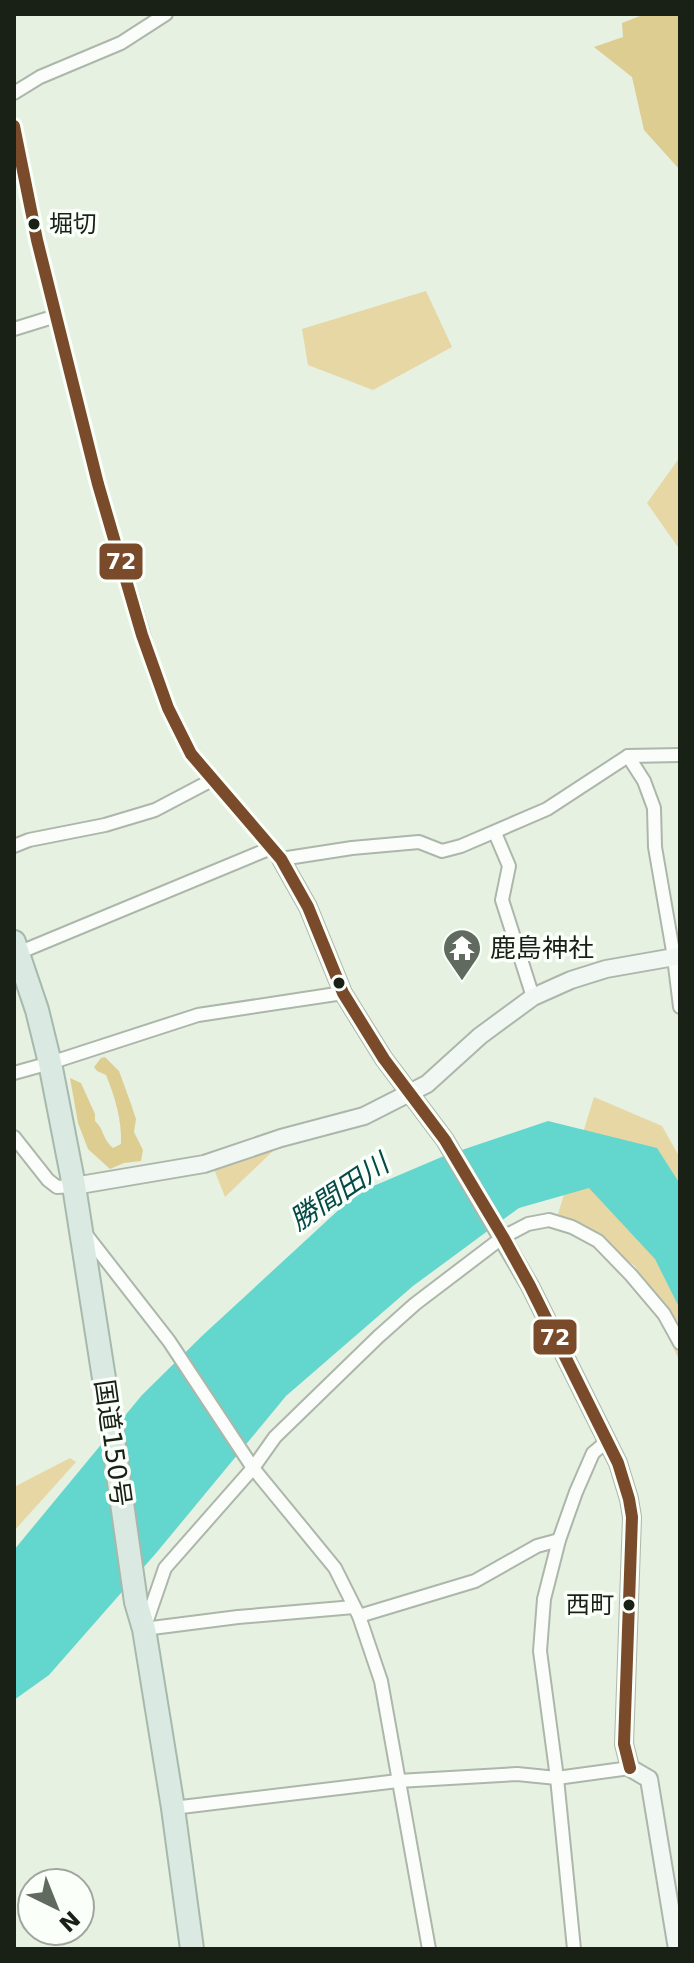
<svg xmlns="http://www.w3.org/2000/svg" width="694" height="1963" font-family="'DejaVu Sans','Noto Sans JP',sans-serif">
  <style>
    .green { fill: #e6d7a4 }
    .forest { fill: #decd91 }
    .water { fill: #63d6cd }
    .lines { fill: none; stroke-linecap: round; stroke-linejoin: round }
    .street-casing { stroke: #adb6aa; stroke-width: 16 }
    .secondary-casing { stroke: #adb6aa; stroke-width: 20 }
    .highway-casing { stroke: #a6b9ac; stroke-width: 26 }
    .street { stroke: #fbfdfb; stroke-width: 12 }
    .secondary { stroke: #f1f7f3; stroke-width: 16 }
    .highway { stroke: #dae9e1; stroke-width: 22 }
    .bus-1-casing { stroke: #fafff9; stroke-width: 18 }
    .bus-1 { stroke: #7a4b2a; stroke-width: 12 }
    .bus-dot { fill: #192117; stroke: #fafff9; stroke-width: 3 }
    .labels { text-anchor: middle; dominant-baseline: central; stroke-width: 7; stroke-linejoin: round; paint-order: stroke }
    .bus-label { font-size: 24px; fill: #192117; stroke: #fafff9; text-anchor: start }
    .poi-label { font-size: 26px; fill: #192117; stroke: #fafff9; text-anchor: start }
    .street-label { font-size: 26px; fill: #192117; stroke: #fafff9 }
    .water-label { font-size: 28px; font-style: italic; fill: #054a47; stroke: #fafff9 }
    .line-badge { stroke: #fafff9; stroke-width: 3 }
    .badge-label { font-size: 22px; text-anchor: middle; font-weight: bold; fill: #fff }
  </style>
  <rect width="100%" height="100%" fill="#e6f1e2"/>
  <!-- green -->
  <g class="green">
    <polygon points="426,291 452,347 373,390 308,365 302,329"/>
    <polygon points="680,457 680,550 647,503"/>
    <polygon points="594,1097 662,1126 680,1158 680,1362 635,1266 558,1214"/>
    <polygon points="274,1150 225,1197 214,1169"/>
    <polygon points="70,1458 76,1462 14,1531 14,1487"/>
  </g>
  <!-- forest -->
  <g class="forest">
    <polygon points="645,14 680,14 680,170 644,130 632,77 594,47 623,37 622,23"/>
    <path d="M 105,1057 L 119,1071 L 131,1104 L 136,1119 L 134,1132 L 143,1150 L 141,1161 L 124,1163 L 110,1169 L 88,1149 L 78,1123 L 70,1078 L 81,1083 L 95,1114 L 95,1121 C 105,1130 101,1137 113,1148 L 121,1144 C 122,1120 115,1097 106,1075 L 97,1071 L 94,1067 L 101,1058 Z"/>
  </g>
  <!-- water -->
  <polygon class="water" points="548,1121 657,1148 680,1184 680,1309 655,1259 589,1188 519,1208 413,1286 286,1396 157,1552 49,1675 14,1700 14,1550 142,1395 203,1335 357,1193 444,1156"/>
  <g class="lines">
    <!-- street casing -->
    <g class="street-casing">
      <g id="street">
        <polyline points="14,93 40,77 121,43 166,14"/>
        <polyline points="14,126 37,240 98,484 155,674 168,708 191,754 281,859 352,848 419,842 442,851 461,846 547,809 628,756 680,755"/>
        <polyline points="14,329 56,316"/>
        <polyline points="628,756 644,781 654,808 655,847 674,957 680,1007"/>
        <polyline points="495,833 509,866 502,900 533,997"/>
        <polyline points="14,846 29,840 105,825 155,810 212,780"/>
        <polyline points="18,953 271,848"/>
        <polyline points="14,1073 50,1063 198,1015 343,993"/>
        <polyline points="14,1137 48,1180 57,1187 74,1186"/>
        <polyline points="84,1232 169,1341 253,1468 335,1568 359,1616 381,1681 429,1949"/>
        <polyline points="354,1607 238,1617 144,1629 165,1568 253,1468 275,1437 378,1337 415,1304 503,1237 528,1224 549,1220 572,1227 598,1241 631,1275 664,1314 680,1343"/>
        <polyline points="359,1616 475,1581 537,1546 559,1540"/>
        <polyline points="173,1808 398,1781 517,1774 557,1778 630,1768"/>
        <polyline points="574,1949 557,1778 540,1651 544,1599 559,1540 576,1492 593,1453 606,1442"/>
      </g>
    </g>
    <!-- secondary casing -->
    <g class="secondary-casing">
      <g id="secondary">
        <polyline points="281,859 308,907 343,993 384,1059 445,1140 530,1286 618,1463 629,1499 632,1517 624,1744 630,1768 649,1779 677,1949"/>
        <polyline points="74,1186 204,1164 281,1138 364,1116 427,1084 480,1036 533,997 571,980 606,969 680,956"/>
      </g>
    </g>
    <!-- highway casing -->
    <g class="highway-casing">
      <polyline id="highway" points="14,942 37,1010 50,1063 74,1186 108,1404 136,1602 144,1629 173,1808 192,1949"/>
    </g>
    <!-- street -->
    <use href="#street" class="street"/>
    <!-- secondary -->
    <use href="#secondary" class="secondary"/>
    <!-- highway -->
    <use href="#highway" class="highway"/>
    <!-- bus-1 casing -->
    <g class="bus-1-casing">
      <polyline id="bus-1" points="14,126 37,240 98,484 142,635 168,708 191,754 281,859 308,907 343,993 384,1059 445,1140 503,1237 530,1286 618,1463 629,1499 632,1517 624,1744 630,1768"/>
    </g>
    <!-- bus-1 -->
    <use href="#bus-1" class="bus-1"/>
  </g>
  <!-- icons -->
  <defs>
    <g id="temple-pin" transform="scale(2)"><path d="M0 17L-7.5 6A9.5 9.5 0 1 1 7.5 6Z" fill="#616a5e" stroke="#fafff9"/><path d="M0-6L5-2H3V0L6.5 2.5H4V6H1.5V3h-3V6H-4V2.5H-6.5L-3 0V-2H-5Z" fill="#fff"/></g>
  </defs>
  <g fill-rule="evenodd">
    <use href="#temple-pin" x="462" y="948"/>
  </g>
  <!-- markers -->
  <g class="bus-dot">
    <circle cx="34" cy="224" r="7"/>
    <circle cx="339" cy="983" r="7"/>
    <circle cx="629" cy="1605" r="7"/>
  </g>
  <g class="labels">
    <!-- bus labels -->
    <g class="bus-label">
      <text x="49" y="224">堀切</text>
      <text x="614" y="1605" text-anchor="end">西町</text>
    </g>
    <!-- poi labels -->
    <g class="poi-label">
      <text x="490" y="948">鹿島神社</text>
    </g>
    <!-- street labels -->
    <g class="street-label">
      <text transform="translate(113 1443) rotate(82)">国道150号</text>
    </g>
    <!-- water labels -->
    <g class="water-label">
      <text transform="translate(339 1192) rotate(-34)">勝間田川</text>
    </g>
  </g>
  <g class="line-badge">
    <rect x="98" y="542" width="46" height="39" rx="8" fill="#7a4b2a"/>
    <rect x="532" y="1318" width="46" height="38" rx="8" fill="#7a4b2a"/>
  </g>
  <g class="badge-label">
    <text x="121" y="569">72</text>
    <text x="555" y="1345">72</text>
  </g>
  <!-- border -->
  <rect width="694" height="1963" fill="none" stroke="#192117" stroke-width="32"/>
  <!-- north arrow -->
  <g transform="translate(56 1907) rotate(137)"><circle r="38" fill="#fafff9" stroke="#a0a69f" stroke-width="2"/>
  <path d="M0-6L14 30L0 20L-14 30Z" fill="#616a5e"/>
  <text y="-12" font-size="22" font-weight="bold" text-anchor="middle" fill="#192117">N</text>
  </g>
</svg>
